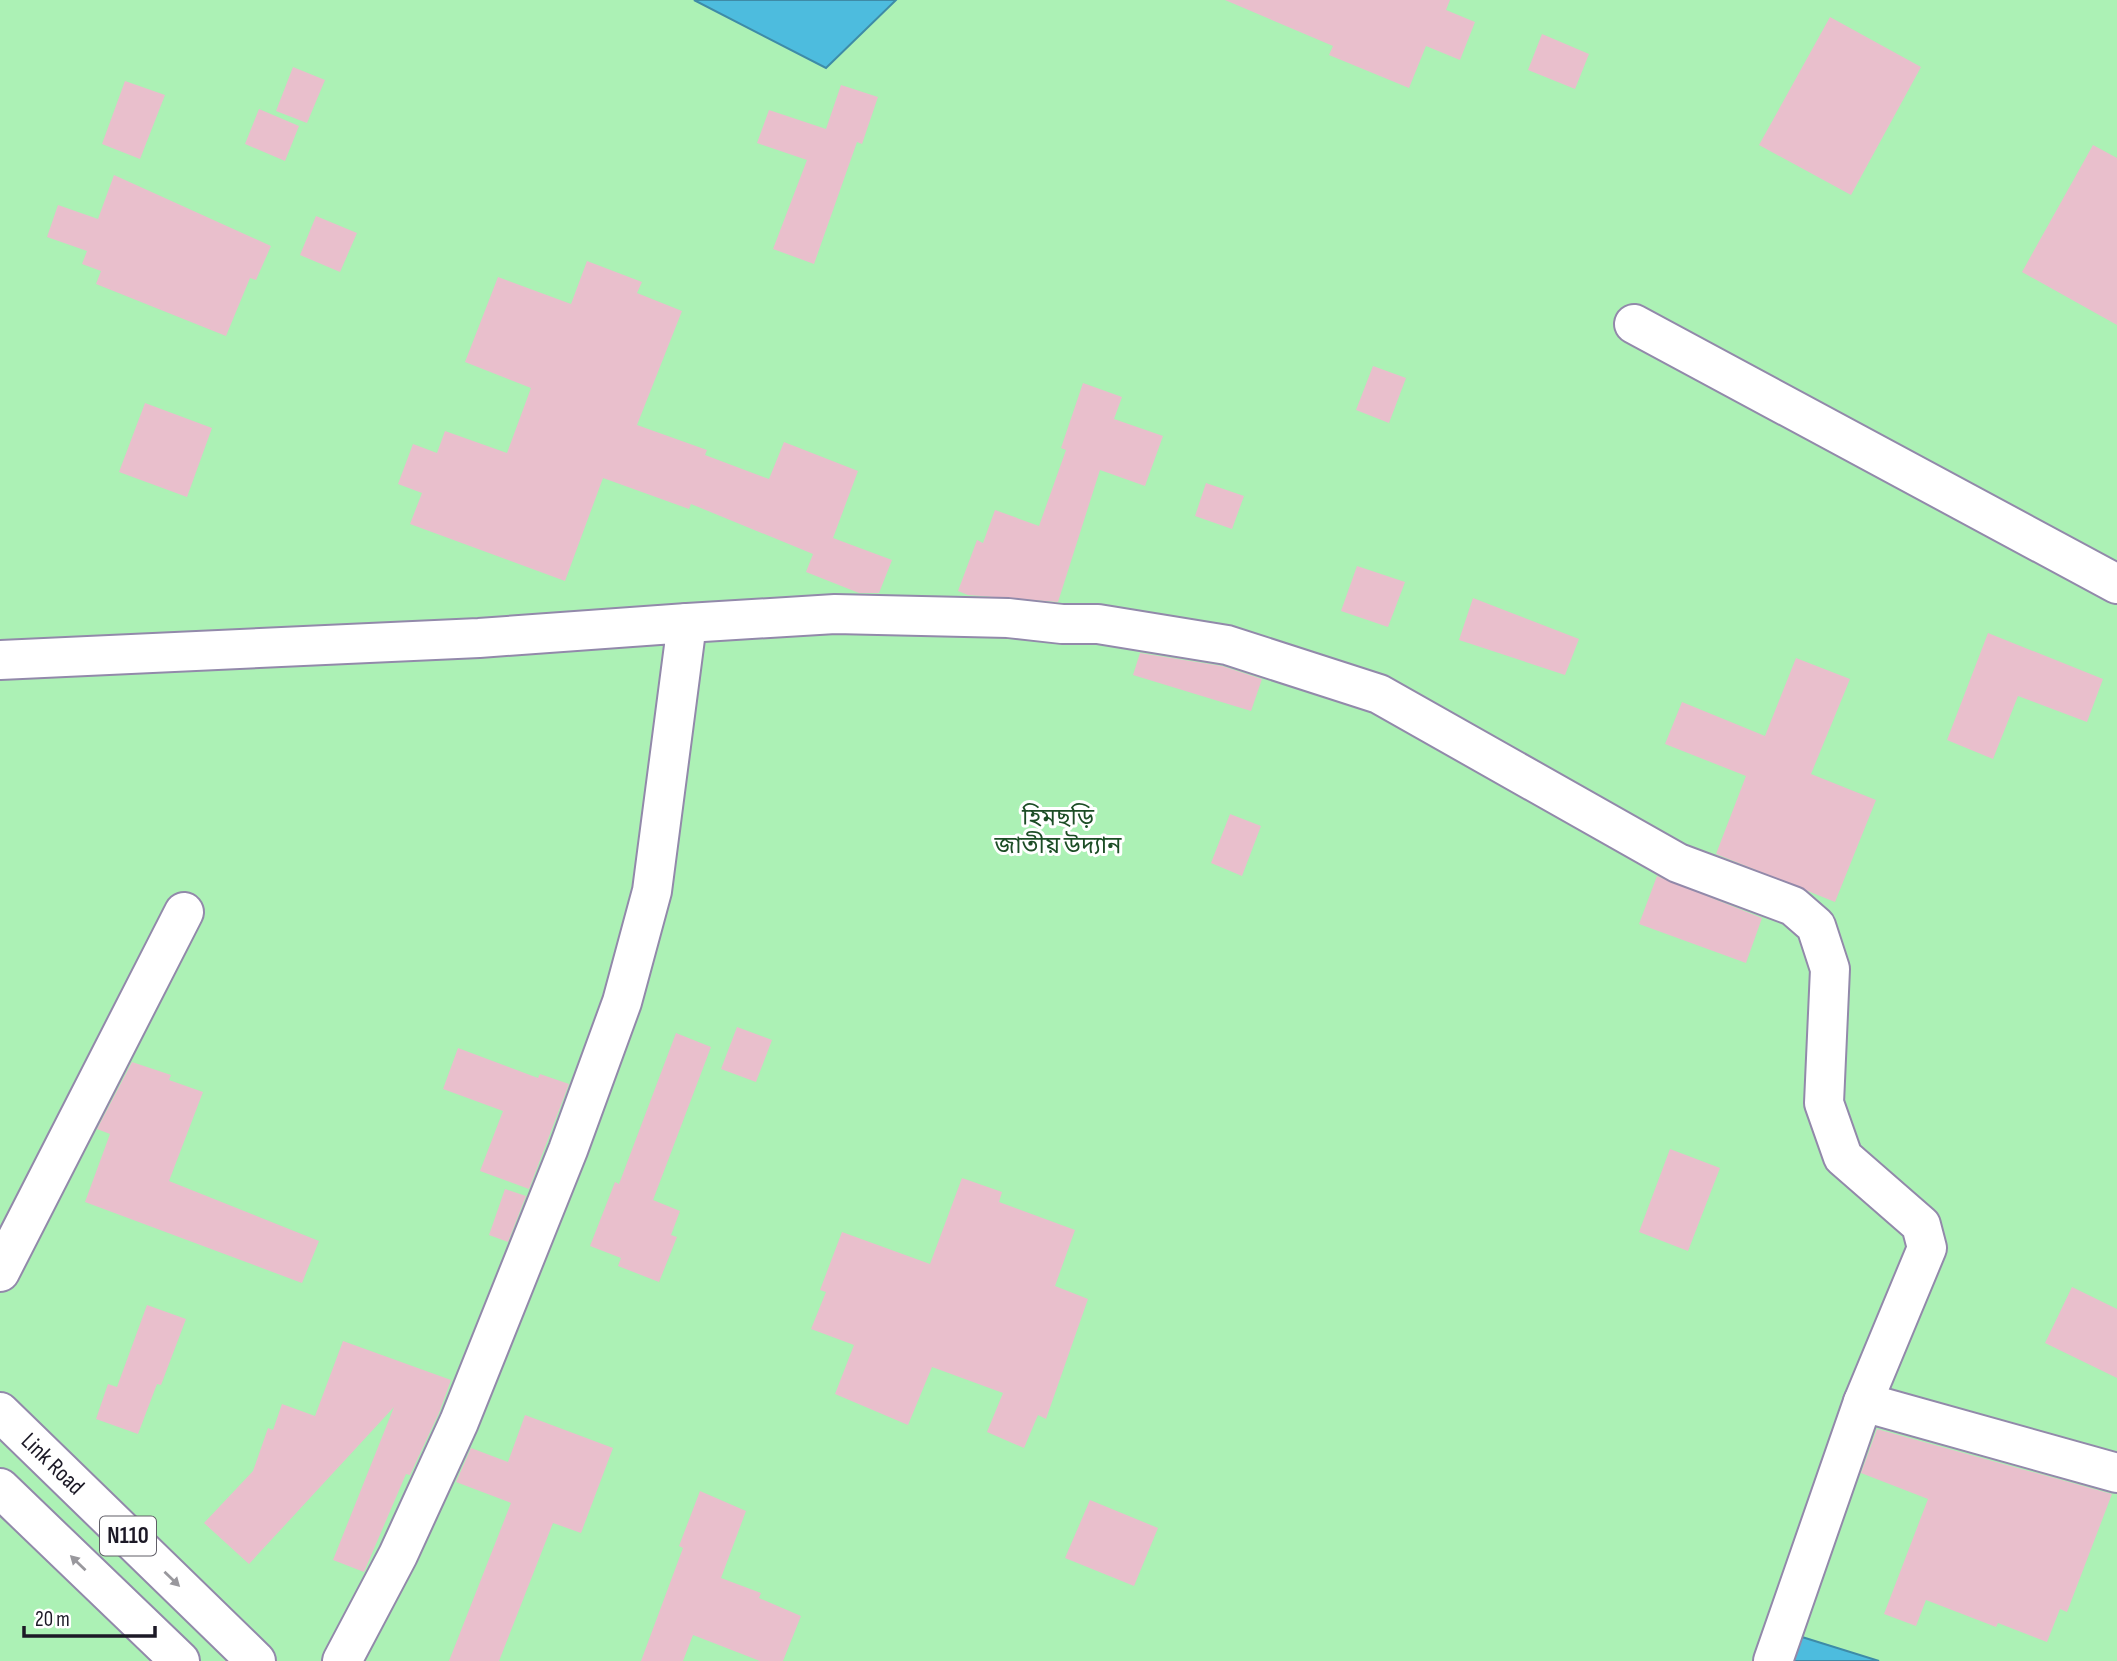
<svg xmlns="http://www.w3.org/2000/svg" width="2117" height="1661" font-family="'Sofia Sans Condensed','Noto Sans Bengali',sans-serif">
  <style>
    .green { fill: #acf1b5 }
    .water { fill: #4dbcde; stroke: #3e8ba7; stroke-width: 2 }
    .building { fill: #e9bfcc }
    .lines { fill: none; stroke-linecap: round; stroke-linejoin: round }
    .minor-casing { stroke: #9289aa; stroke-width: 42 }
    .trunk-casing { stroke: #9289aa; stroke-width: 42 }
    .minor { stroke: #fff; stroke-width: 38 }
    .trunk { stroke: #fff; stroke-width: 38 }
    .oneway { fill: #99989d }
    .labels { text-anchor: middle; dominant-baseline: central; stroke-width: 6; stroke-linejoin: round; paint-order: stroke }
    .shield { fill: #fff; stroke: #605e67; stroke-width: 2 }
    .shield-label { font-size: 23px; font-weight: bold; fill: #1c1926 }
    .park-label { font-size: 24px; fill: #1c4d25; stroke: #fff }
    .street-label { font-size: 24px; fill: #1c1926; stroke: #fff }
  </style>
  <rect width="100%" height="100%" fill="#fbfbfb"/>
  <!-- green -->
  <rect class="green" x="0" y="0" width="2117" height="1661"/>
  <!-- water -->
  <g class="water">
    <polygon points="694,0 896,0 826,68"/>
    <polygon points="1802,1637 1879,1661 1791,1661"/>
  </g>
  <!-- building -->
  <g class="building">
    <polygon points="1225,0 1450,0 1446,10 1475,22 1460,60 1426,46 1409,88 1329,55 1333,46"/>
    <polygon points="1830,17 1921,67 1851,195 1759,145"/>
    <polygon points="1542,34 1589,54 1575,89 1528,70"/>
    <polygon points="293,67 325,80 307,123 276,111"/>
    <polygon points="125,81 165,95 140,159 102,144"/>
    <polygon points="841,85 878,97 862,144 857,142 814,264 773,249 807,160 757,143 769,110 826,129"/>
    <polygon points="259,109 299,126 285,161 245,144"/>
    <polygon points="2093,145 2117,158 2117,325 2022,272"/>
    <polygon points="114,175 271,246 256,280 250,278 226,336 96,284 101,271 82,264 87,251 47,237 58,205 98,219"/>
    <polygon points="316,216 357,233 340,272 300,255"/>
    <polygon points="587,261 642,282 637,293 682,311 637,425 707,450 705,455 769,479 784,442 858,471 833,538 892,560 879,593 859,593 806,572 813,554 691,504 689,509 603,478 565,581 410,524 422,493 398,484 413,444 437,453 445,431 507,453 531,388 465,362 498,277 571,304"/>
    <polygon points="1373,366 1406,378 1389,423 1356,410"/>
    <polygon points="1083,383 1122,397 1114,419 1163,436 1145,486 1100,470 1058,602 968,595 958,591 977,540 983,543 995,510 1039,526 1066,450 1061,448"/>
    <polygon points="145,403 212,428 187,497 119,472"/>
    <polygon points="1206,483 1244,496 1232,529 1195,516"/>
    <polygon points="1357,566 1405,582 1388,627 1341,611"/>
    <polygon points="1473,598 1579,639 1565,675 1459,640"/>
    <polygon points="1988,633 2103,679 2087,722 2018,696 1993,759 1947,740"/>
    <polygon points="1140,653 1222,666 1262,679 1251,711 1133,675"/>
    <polygon points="1796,658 1850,679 1811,774 1876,800 1835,902 1716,854 1746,776 1665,744 1682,702 1765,736"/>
    <polygon points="1230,814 1261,826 1242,876 1211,863"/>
    <polygon points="1657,876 1762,918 1746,963 1639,924"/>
    <polygon points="737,1027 772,1040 756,1082 721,1069"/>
    <polygon points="676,1033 711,1047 653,1200 680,1211 671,1235 677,1237 659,1282 618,1266 621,1258 590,1246 615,1182 619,1184"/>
    <polygon points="458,1048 538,1078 540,1074 569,1084 529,1189 480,1171 503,1111 443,1089"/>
    <polygon points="132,1062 171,1075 169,1080 203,1092 169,1181 319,1241 302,1283 85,1202 110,1134 97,1129"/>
    <polygon points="1670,1149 1720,1168 1688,1251 1639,1232"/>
    <polygon points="962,1178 1002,1192 999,1202 1075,1230 1055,1286 1088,1299 1046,1419 1038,1415 1024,1448 987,1432 1003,1393 932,1367 908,1425 835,1394 854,1345 811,1329 826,1292 820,1290 842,1232 930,1264"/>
    <polygon points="505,1189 526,1196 508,1242 489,1235"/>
    <polygon points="2072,1287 2117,1309 2117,1378 2045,1343"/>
    <polygon points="147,1305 186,1319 161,1385 157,1384 138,1434 96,1419 108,1384 117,1387"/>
    <polygon points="343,1341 451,1380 439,1413 410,1475 406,1474 364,1572 333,1560 394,1407 249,1564 204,1523 253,1471 268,1428 273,1430 282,1404 315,1416"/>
    <polygon points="525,1415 613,1448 581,1533 553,1523 499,1661 449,1661 511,1503 456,1482 471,1448 508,1462"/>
    <polygon points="1877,1429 2112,1494 2067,1612 2060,1609 2047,1642 1998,1623 1996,1627 1926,1600 1916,1626 1884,1614 1928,1499 1861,1473"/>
    <polygon points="700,1491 746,1511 721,1578 761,1593 759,1598 801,1616 783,1661 760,1661 693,1635 683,1661 641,1661 683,1548 679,1546"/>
    <polygon points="1090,1500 1158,1528 1134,1586 1065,1558"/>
  </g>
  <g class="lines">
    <!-- minor casing -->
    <g class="minor-casing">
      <g id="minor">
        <polyline points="1634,324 2117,584"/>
        <polyline points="687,623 835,614 1008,618 1062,624 1098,624 1227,645 1379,694 1678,863 1793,906 1816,926 1830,969 1824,1103 1843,1157 1921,1225 1927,1248 1863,1402 1773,1661"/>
        <polyline points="0,660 479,638 687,623 652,891 622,1002 568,1150 459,1422 398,1555 342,1661"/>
        <polyline points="0,1272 184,912"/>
        <polyline points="1863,1402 2117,1473"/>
      </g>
    </g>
    <!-- trunk casing -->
    <g class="trunk-casing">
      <g id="trunk">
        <path id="s1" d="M 0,1412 L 256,1661"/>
        <polyline points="0,1488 180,1661"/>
      </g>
    </g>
    <!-- minor -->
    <use href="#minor" class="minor"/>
    <!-- trunk -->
    <use href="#trunk" class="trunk"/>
  </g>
  <!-- one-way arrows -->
  <defs><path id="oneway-solid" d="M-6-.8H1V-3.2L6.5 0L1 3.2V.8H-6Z" transform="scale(1.75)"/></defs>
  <g class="oneway">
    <use href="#oneway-solid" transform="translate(78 1563) rotate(-136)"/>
    <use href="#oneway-solid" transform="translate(172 1579) rotate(44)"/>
  </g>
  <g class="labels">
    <!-- shield labels -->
    <rect class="shield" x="100" y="1516.5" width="56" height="39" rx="5"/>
    <g class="shield-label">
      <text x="128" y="1536">N110</text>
    </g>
    <!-- park labels -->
    <g class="park-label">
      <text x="1058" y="817">হিমছড়ি<tspan x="1058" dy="28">জাতীয় উদ্যান</tspan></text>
    </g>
    <!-- street labels -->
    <g class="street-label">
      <text stroke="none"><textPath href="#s1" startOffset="74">Link Road</textPath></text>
    </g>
  </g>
  <!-- scale -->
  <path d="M24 1626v10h131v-10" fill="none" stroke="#1c1926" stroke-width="3.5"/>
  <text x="35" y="1626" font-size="21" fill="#1c1926" stroke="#ffffff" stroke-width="5" paint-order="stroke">20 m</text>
</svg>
